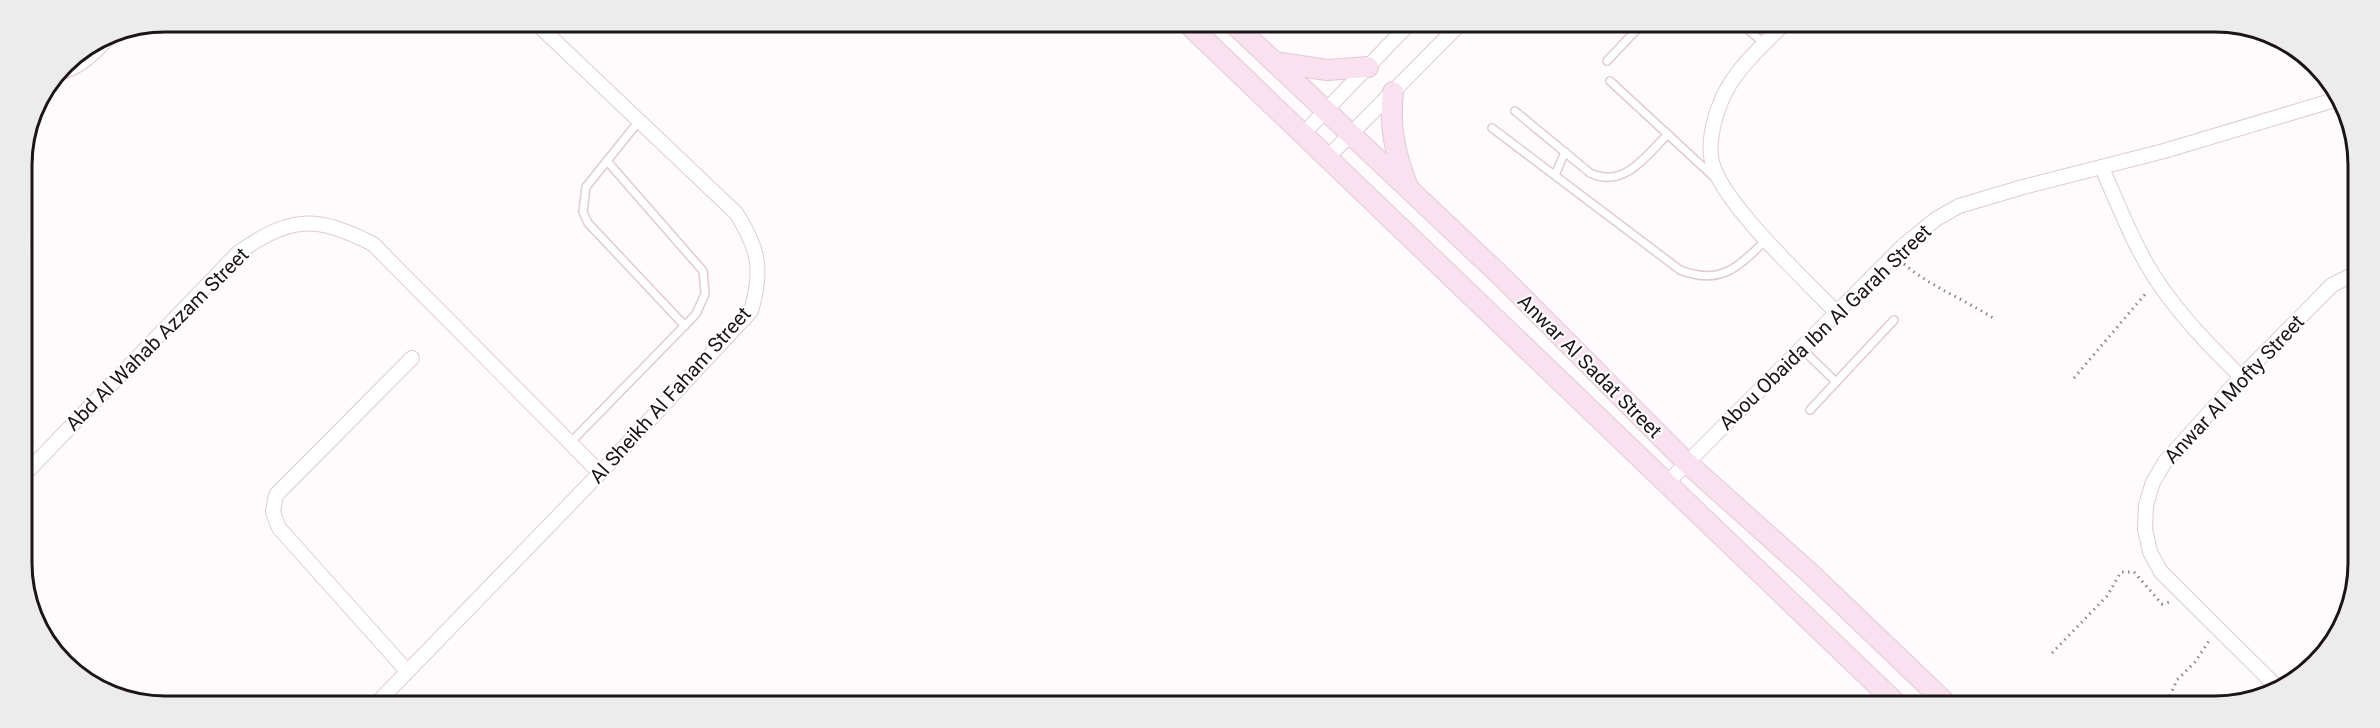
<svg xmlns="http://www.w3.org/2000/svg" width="2380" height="728" font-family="Roboto,sans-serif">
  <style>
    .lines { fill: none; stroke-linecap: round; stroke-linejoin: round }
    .lane-casing { stroke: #e1cad6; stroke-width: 10 }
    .street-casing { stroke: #e1cad6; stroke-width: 16 }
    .secondary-casing { stroke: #e1cad6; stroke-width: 22 }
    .path { stroke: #8f888b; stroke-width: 3; stroke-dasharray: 1.5 4.5; stroke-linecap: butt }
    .lane { stroke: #fff; stroke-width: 7 }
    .street { stroke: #fff; stroke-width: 14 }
    .secondary { stroke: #fae1f0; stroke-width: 20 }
    .labels { text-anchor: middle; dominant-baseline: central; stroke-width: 4.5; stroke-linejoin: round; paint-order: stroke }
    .street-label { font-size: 20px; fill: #1c1418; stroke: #fff }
    .rim { fill: none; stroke: #1c1418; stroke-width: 3 }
  </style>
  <rect width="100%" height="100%" fill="#fffafc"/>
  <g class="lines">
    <!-- lane casing -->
    <g class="lane-casing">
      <g id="lane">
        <polyline points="1742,25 1764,43"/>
        <polyline points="1607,61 1642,24"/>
        <polyline points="1610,81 1715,178"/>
        <path d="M 1515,111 L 1590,173 C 1624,189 1646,156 1668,134"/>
        <polyline points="639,121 586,187 583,212 588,223 685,326"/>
        <path d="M 1492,128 L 1680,270 C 1721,286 1738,267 1766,240"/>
        <polyline points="1555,175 1565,152"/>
        <polyline points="1801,348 1836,382"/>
        <polyline points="1810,410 1894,320"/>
        <polyline points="570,443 696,314 705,294 703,271 607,161"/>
      </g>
    </g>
    <!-- street casing -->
    <g class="street-casing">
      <g id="street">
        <path d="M 1783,25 C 1763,45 1739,66 1726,91 C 1716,110 1707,140 1712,162 C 1721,202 1806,281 1837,313"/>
        <path d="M 57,73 C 82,69 99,47 117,30"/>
        <polyline points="1302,135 1409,24"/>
        <polyline points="1327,158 1460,24"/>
        <path d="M 2102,168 C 2121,211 2138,257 2167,295 C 2189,325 2215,351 2241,377"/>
        <path d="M 23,476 L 238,253 C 290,216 316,215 373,244 L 600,473"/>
        <polyline points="1667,483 1903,246 1936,219 1959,206 2023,187 2164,151 2338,99"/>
        <polyline points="407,671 279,528 273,512 276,495 412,358"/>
        <polyline points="2280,690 2161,572 2150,552 2145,529 2146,505 2153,482 2165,462 2241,377 2332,285 2356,273"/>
        <path d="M 377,703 L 600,473 L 751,311 C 763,270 759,249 736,213 L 535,22"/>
      </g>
    </g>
    <!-- secondary casing -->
    <g class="secondary-casing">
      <g id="secondary">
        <polyline points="1187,23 1899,706"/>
        <polyline points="1233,23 1502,277 1687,463 1810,573 1949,706"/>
        <polyline points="1274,62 1327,70 1368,67"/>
        <path d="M 1393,92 C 1389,127 1395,154 1408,187"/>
      </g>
    </g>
    <!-- path -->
    <g class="path">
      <path d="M 1904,264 C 1932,288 1965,299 1996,320"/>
      <polyline points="2074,378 2147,292"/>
      <polyline points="2052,653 2107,596 2121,572 2134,572 2162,604 2170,602"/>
      <polyline points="2165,707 2177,680 2195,662 2209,641"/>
    </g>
    <!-- lane -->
    <use href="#lane" class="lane"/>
    <!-- street -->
    <use href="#street" class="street"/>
    <!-- secondary -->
    <use href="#secondary" class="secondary"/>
  </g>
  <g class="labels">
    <!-- street labels -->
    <g class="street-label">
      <text transform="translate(1825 327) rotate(-44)">Abou Obaida Ibn Al Garah Street</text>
      <text transform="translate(157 339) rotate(-45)">Abd Al Wahab Azzam Street</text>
      <text transform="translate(1590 366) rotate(45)">Anwar Al Sadat Street</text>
      <text transform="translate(2234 389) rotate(-47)">Anwar Al Mofty Street</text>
      <text transform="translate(670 395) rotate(-48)">Al Sheikh Al Faham Street</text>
    </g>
  </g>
  <!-- crop -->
  <path d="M0 0H2380V728H0ZM165 32H2215A133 133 0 0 1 2348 165V563A133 133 0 0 1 2215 696H165A133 133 0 0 1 32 563V165A133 133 0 0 1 165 32Z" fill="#edeced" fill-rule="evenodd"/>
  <path class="rim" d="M165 32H2215A133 133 0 0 1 2348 165V563A133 133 0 0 1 2215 696H165A133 133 0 0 1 32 563V165A133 133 0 0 1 165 32Z"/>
</svg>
